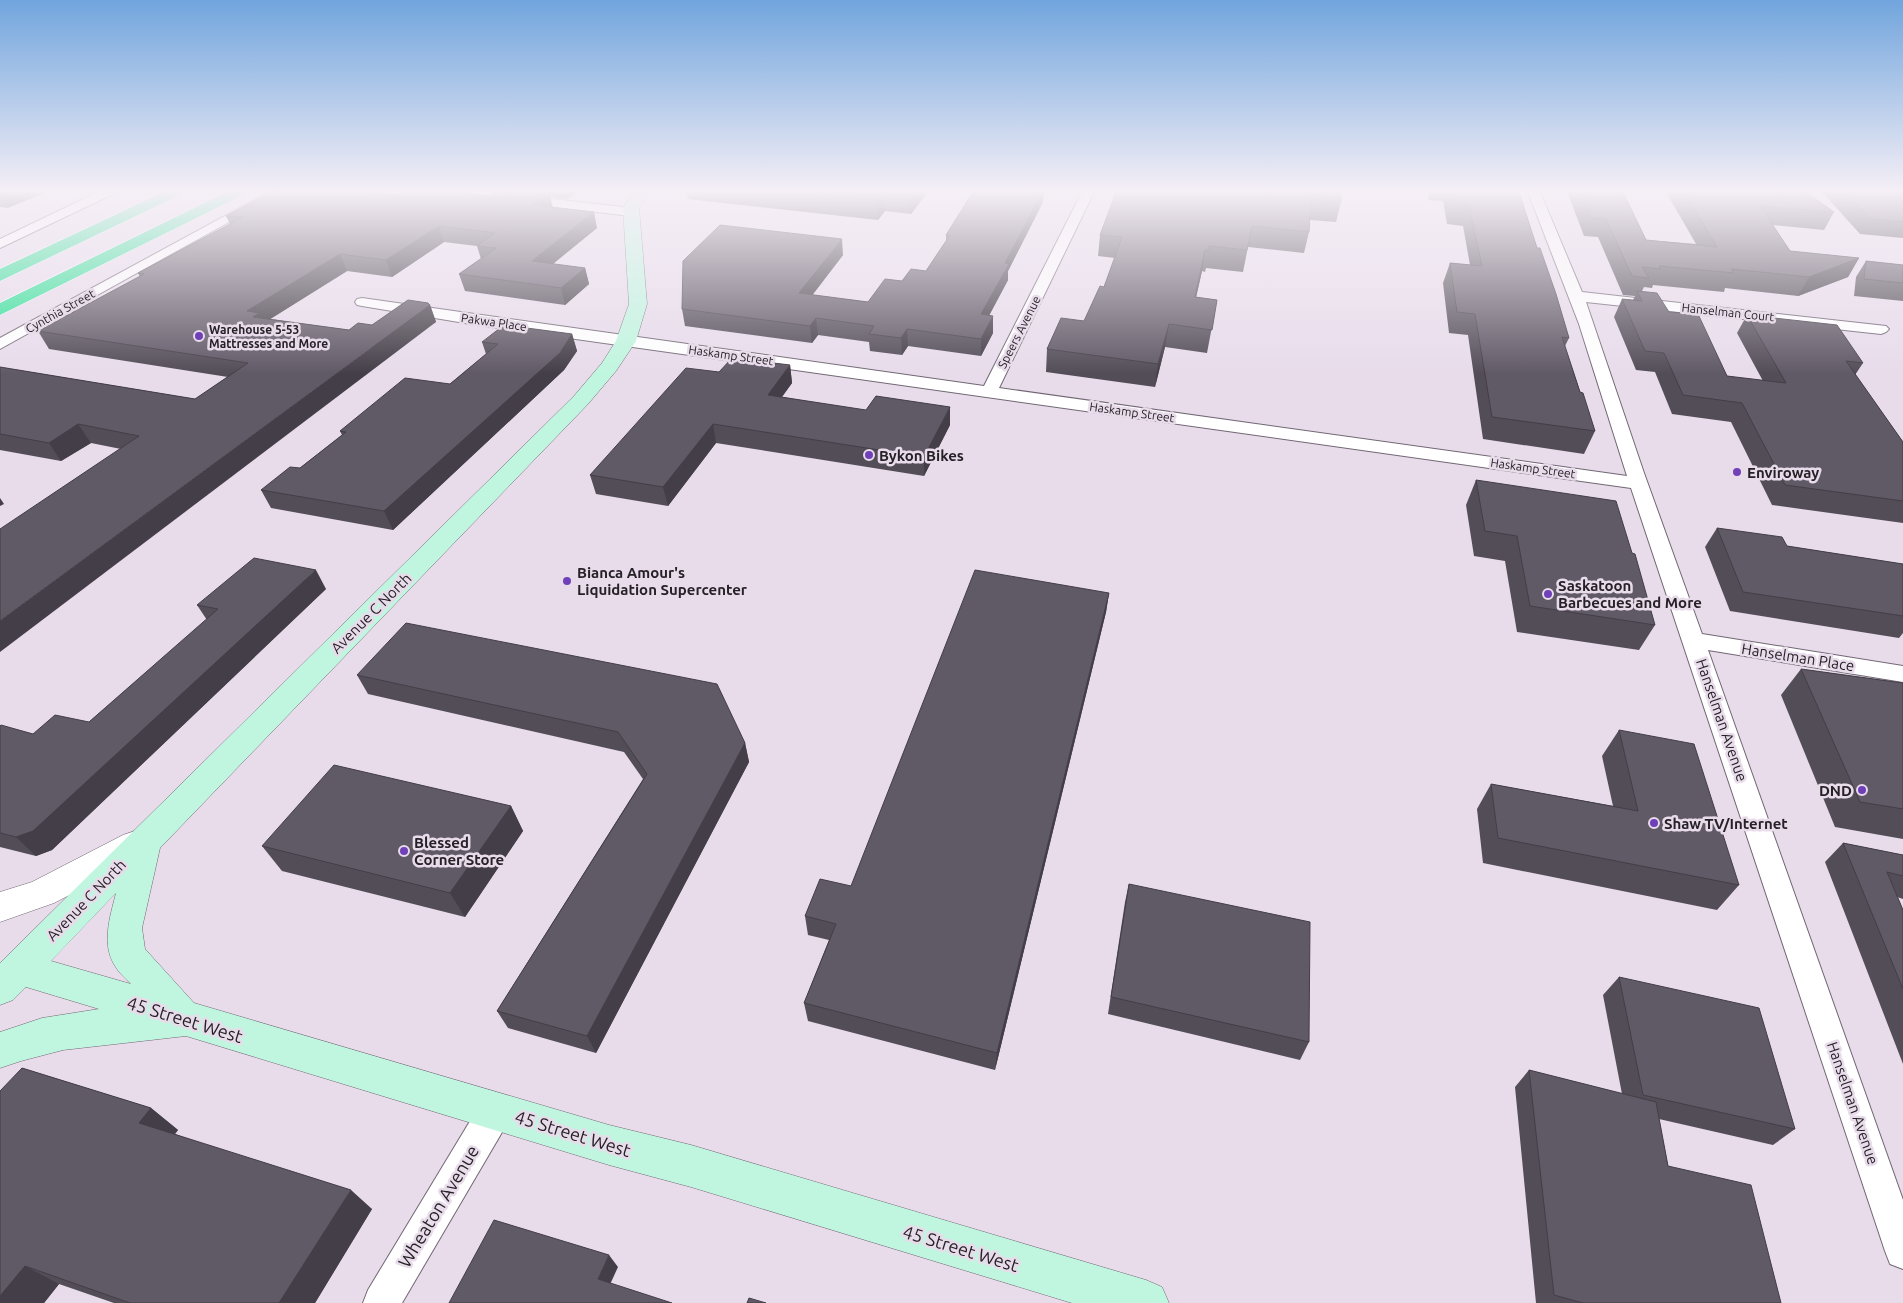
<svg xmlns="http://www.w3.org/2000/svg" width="1903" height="1303" font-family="Ubuntu,sans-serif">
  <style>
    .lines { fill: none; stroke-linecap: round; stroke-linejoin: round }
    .minor-casing { stroke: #716774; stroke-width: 2 }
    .tertiary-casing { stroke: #716774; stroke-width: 1 }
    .secondary-casing { stroke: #716774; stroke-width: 1 }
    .motorway-casing { stroke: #fff; stroke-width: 1 }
    .minor { fill: #fff; fill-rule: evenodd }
    .tertiary { fill: #fff; fill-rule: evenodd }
    .secondary { fill: #c0f6df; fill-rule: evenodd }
    .motorway { fill: #2de195; fill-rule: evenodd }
    .wall { fill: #534d58 }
    .shaded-wall { fill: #433e47 }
    .building { fill: #605966; stroke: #433e47 }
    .poi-dot { fill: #6f40b8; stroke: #e8dceb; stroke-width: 2 }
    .labels { text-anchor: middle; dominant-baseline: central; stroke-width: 5; stroke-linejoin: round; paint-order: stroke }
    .far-street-label { font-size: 12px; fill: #262127; stroke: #e8dceb }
    .far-poi-label { font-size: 12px; font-weight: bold; fill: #262127; stroke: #e8dceb; text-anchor: start }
    .poi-label { font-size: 15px; font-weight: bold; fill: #262127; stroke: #e8dceb; text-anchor: start }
    .street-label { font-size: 15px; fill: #262127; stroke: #e8dceb }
    .near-street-label { font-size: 18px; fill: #262127; stroke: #e8dceb }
  </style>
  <rect width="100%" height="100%" fill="#e8dceb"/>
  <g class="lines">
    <!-- minor casing -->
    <g class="minor-casing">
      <g id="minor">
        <polygon points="98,192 113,192 111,195 0,248 0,239"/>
        <polygon points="269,192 283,192 0,349 0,338"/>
        <polygon points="472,192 491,192 631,208 637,212 631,216 494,200 474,195"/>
        <polygon points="1082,192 1094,192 999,388 1627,476 1579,324 1528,192 1540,192 1582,292 1886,326 1889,329 1886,332 1881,334 1586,302 1644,473 1702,634 1903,666 1903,682 1708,650 1903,1200 1903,1269 1890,1264 1885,1251 1631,488 477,325 362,306 357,305 355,302 357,299 362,298 984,386"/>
        <polygon points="496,1094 508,1098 512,1110 508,1122 402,1303 363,1303 368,1290 484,1098"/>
      </g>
    </g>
    <!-- tertiary casing -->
    <g class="tertiary-casing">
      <polygon id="tertiary" points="135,831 147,835 151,845 147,855 54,903 0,922 0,892 32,882 123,835"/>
    </g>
    <!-- secondary casing -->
    <g class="secondary-casing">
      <path id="secondary" d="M 634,192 L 649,192 L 639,208 L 647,304 L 636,341 L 616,371 L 588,404 L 160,848 L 142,928 L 145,949 L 194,1003 L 609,1125 L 691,1145 L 1146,1280 L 1162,1287 L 1169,1303 L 1072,1303 L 691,1187 L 609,1165 L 186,1036 L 63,1050 L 21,1061 L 0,1068 L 0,1032 L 42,1018 L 99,1009 L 26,987 L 13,1000 L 0,1005 L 0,963 L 574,396 L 602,363 L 616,341 L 629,304 L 623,208 ZM 116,893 C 110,917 101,944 115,966 C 119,973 126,979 131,984 L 51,961 Z"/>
    </g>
    <!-- motorway casing -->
    <g class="motorway-casing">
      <g id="motorway">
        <polygon points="164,192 183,192 180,195 0,281 0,269"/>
        <polygon points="227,192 246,192 243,195 0,315 0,303"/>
      </g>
    </g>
    <!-- minor -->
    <use href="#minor" class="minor"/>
    <!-- tertiary -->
    <use href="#tertiary" class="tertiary"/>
    <!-- secondary -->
    <use href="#secondary" class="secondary"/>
    <!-- motorway -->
    <use href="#motorway" class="motorway"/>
  </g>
  <!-- wall -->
  <g class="wall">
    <polygon points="0,192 8,208 0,207"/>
    <polygon points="496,192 577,192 567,199 550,197 553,208 597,228 553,264 585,268 589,284 565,305 465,291 459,274 481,259 477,246 444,242 392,277 347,271 270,319 349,330 372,325 430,305 436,322 121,449 91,443 61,461 0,450 0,367 195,399 228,377 49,349 38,331 140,277 138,273 230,224 226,216 398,195 489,196"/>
    <polygon points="686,192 927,192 927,193 911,214 885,211 878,220 688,199"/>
    <polygon points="973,192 1044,192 1043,202 1008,271 1008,280 989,315 993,333 981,356 908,346 902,355 870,351 869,342 818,335 812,343 685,326 682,309 843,255 812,295 868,302 902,281 926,271 946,241 946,235"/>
    <polygon points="1341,192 1341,202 1336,222 1310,220 1309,232 1304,253 1248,247 1243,272 1206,268 1205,272 1202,271 1196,297 1217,300 1207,353 1165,347 1155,387 1046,372 1047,349 1084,321 1104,287 1115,258 1098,256 1100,235 1144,193"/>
    <polygon points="1429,192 1519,192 1537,248 1569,338 1565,346 1580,392 1595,431 1584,454 1483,439 1468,335 1449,333 1443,283 1450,263 1470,265 1463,226 1447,224 1443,201 1428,200"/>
    <polygon points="1569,192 1623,192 1646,240 1696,244 1666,192 1806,192 1834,212 1824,230 1773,225 1790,251 1859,258 1848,277 1798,296 1725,288 1724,292 1653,285 1652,288 1644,287 1642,291 1669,312 1727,376 1763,381 1737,333 1747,315 1863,363 1855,375 1903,442 1903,523 1772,505 1731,422 1672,414 1655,372 1636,370 1614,317 1622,299 1633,300 1635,296 1623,295 1598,237 1584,236 1568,194"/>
    <polygon points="1822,192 1903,192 1903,238 1860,234"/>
    <polygon points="1866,261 1903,265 1903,301 1854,296 1856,277"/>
    <polygon points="572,334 577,351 564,370 393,530 271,508 261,490 300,468 342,435 340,431 450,384 486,354 482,342"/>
    <polygon points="790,365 792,383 782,397 950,425 924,476 716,443 668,506 596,494 590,475 719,372"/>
    <polygon points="1476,480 1655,625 1639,650 1517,632 1505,561 1474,556 1466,505"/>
    <polygon points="1717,528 1787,546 1903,564 1903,633 1899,638 1730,611 1705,547"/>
    <polygon points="326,589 52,850 36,856 0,847 0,726 33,734 89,722 207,620 197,605"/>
    <polygon points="1109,593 1106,612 995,1070 808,1021 804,1003 829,940 808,935 805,916 851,886"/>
    <polygon points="1801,669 1903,683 1903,839 1835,827 1781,695"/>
    <polygon points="357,675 745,743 749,762 596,1053 508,1028 497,1011 643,779 624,752 368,694"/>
    <polygon points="1619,730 1739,885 1717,910 1483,863 1477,809 1491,784 1613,806 1602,756"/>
    <polygon points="511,806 523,831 465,917 282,871 262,846"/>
    <polygon points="1843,843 1903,855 1903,899 1897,897 1903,910 1903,1064 1825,862"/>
    <polygon points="1129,884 1309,1042 1300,1060 1108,1014 1125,902"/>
    <polygon points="1619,977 1795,1129 1773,1145 1659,1119 1668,1166 1781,1303 1536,1303 1515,1087 1529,1070 1622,1094 1603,995"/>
    <polygon points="22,1068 151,1108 178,1130 175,1134 372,1209 315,1303 114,1303 59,1284 44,1303 0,1303"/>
  </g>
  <!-- shaded-wall -->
  <g class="shaded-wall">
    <polygon points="0,192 47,192 8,208 0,196"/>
    <polygon points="565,192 577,192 567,199"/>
    <polygon points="884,192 885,211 878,220 877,200"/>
    <polygon points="913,192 927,192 927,193 911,214 911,194"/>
    <polygon points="1042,192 1044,192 1043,202 1008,271 1008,280 981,331 981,314 1005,263"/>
    <polygon points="549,194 553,209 533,205"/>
    <polygon points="594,212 597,228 536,277 532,261"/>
    <polygon points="439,226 444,242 392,277 386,260"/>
    <polygon points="842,239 843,255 801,310 799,293"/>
    <polygon points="1205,250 1202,271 1191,319 1195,297"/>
    <polygon points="340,254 347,271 256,328 247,311"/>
    <polygon points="1859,258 1848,277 1798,296 1809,277"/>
    <polygon points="585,268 589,284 565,305 561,288"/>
    <polygon points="430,305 436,322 0,652 0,621"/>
    <polygon points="993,316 993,333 981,356 981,339"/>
    <polygon points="816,318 818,335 812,343 810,326"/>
    <polygon points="1169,324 1165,347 1155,387 1158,364"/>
    <polygon points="907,329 908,346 902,355 901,338"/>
    <polygon points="572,334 577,351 564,370 393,530 384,511"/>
    <polygon points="790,365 792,383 770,413 768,395"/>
    <polygon points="950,407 950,425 924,476 924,457"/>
    <polygon points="78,424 91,443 61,461 49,443"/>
    <polygon points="713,424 716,443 668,506 663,487"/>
    <polygon points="0,498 4,504 0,506"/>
    <polygon points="316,570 326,589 52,850 36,856 16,837"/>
    <polygon points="1109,593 1106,612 995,1070 997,1053"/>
    <polygon points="745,743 749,762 596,1053 587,1036"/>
    <polygon points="511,806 523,831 465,917 450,893"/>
    <polygon points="151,1108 178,1130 167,1144 139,1123"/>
    <polygon points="351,1190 372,1209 315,1303 279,1303"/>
    <polygon points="609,1255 618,1267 607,1291 598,1279"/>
    <polygon points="25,1266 59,1284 44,1303 0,1303 0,1296"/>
  </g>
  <!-- building -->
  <g class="building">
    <polygon points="271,192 356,192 398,195 404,192 455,192 489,196 496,192 532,192 549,194 533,205 594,212 532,261 585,268 561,288 459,274 496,248 477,246 495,233 439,226 386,260 340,254 247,311 259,313 253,317 349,330 358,323 372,325 408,300 428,303 430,305 0,621 0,529 139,436 78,424 49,443 0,434 0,367 195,399 248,363 38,331 144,274 138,273 243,217 226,216"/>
    <polygon points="793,192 884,192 877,200"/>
    <polygon points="887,192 913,192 911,194"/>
    <polygon points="973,192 1042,192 1005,263 1009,264 981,314 993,316 981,339 907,329 901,338 869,334 874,326 816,318 810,326 682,309 683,261 720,225 842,239 799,293 868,302 885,279 902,281 911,269 926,271 950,235 946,235"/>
    <polygon points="1116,192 1130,192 1144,193 1145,192 1341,192 1341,202 1311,199 1309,232 1252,226 1247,250 1209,246 1209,250 1205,250 1195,297 1217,300 1212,330 1169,324 1158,364 1047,349 1061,318 1084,321 1100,286 1104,287 1122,237 1100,235"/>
    <polygon points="1451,192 1519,192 1537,248 1540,248 1556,294 1569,338 1562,337 1580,392 1583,393 1595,431 1492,417 1475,314 1457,312 1450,263 1482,266 1469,206 1454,205"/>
    <polygon points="1581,192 1623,192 1646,240 1717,247 1684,192 1806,192 1834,212 1760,206 1790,251 1859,258 1809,277 1731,269 1734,273 1659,266 1661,269 1642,267 1649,278 1632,276 1606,219 1592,218"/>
    <polygon points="1845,192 1903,192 1903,222 1870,219"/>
    <polygon points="1866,261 1903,265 1903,283 1864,279"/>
    <polygon points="1637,291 1657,293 1669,312 1698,314 1727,376 1786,383 1747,315 1837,325 1863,363 1846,361 1903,442 1903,501 1785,485 1742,403 1683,395 1664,353 1645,351 1622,299 1642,301"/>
    <polygon points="504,325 572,334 560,353 384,511 261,490 290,467 300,468 346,432 340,431 405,378 450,384 498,344 482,342"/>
    <polygon points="732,358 790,365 768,395 866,410 876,396 950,407 924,457 713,424 663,487 590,475 686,368 719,372"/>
    <polygon points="1476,480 1616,501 1632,553 1635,554 1655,625 1530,606 1517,536 1485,531"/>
    <polygon points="1717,528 1782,537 1787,546 1903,564 1903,616 1743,592"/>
    <polygon points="254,558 316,570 33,831 16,837 0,833 0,726 1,725 33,734 55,715 89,722 218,609 197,605"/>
    <polygon points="975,570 1109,593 997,1053 804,1003 836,924 805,916 820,879 851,886"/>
    <polygon points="406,623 717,684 745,743 587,1036 497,1011 647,774 618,732 357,675"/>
    <polygon points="1801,669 1903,683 1903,809 1860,802"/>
    <polygon points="1619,730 1694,744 1739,885 1498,838 1491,784 1638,811"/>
    <polygon points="334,765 511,806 450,893 262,846"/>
    <polygon points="1843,843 1903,855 1903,876 1887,872 1903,910 1903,989"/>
    <polygon points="1129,884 1310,922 1309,1042 1111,997"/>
    <polygon points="1619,977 1759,1008 1795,1129 1643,1095"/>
    <polygon points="22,1068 151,1108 139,1123 351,1190 279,1303 130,1303 25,1266 0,1296 0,1091"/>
    <polygon points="1529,1070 1656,1102 1668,1166 1751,1185 1781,1303 1583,1303 1554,1295"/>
    <polygon points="494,1220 609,1255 598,1279 672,1303 449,1303"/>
    <polygon points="749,1298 766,1303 747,1303"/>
  </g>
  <!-- sky -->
  <linearGradient id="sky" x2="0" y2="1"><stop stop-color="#71a5dd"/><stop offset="0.51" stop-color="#f5eff6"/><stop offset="1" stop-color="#f5eff6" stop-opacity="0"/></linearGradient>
  <rect width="1903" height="374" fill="url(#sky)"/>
  <!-- markers -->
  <g class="poi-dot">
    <circle cx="199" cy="336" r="5"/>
    <circle cx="869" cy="455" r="5"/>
    <circle cx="1737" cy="472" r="5"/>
    <circle cx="567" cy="581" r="5"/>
    <circle cx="1548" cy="594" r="5"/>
    <circle cx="1862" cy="790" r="5"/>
    <circle cx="1654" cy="823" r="5"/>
    <circle cx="404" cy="851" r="5"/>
  </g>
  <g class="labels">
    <!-- far-street labels -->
    <g class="far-street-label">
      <text transform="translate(60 311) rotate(-29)">Cynthia Street</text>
      <text transform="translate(1728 312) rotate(6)">Hanselman Court</text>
      <text transform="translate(494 322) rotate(8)">Pakwa Place</text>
      <text transform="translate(1019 332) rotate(-63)">Speers Avenue</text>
      <text transform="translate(731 355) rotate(8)">Haskamp Street</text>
      <text transform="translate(1132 412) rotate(8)">Haskamp Street</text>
      <text transform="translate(1533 468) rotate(8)">Haskamp Street</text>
    </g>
    <!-- far-poi labels -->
    <g class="far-poi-label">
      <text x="209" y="329">Warehouse 5-53<tspan x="209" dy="14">Mattresses and More</tspan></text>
    </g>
    <!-- poi labels -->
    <g class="poi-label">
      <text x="879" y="455">Bykon Bikes</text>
      <text x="1747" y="472">Enviroway</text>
      <text x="577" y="572">Bianca Amour's<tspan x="577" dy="17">Liquidation Supercenter</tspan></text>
      <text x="1558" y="585">Saskatoon<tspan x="1558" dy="17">Barbecues and More</tspan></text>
      <text x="1852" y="790" text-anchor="end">DND</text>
      <text x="1664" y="823">Shaw TV/Internet</text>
      <text x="414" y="842">Blessed<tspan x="414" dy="17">Corner Store</tspan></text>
    </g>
    <!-- street labels -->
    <g class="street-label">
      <text transform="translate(371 613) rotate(-45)">Avenue C North</text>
      <text transform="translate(1798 657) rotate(9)">Hanselman Place</text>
      <text transform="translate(1722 720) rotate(71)">Hanselman Avenue</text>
      <text transform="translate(86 900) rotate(-46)">Avenue C North</text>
      <text transform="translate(1853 1103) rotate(71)">Hanselman Avenue</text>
    </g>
    <!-- near-street labels -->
    <g class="near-street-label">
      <text transform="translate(185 1019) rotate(17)">45 Street West</text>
      <text transform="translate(573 1133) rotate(17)">45 Street West</text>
      <text transform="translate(438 1206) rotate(-59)">Wheaton Avenue</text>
      <text transform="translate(961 1248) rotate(17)">45 Street West</text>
    </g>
  </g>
</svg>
